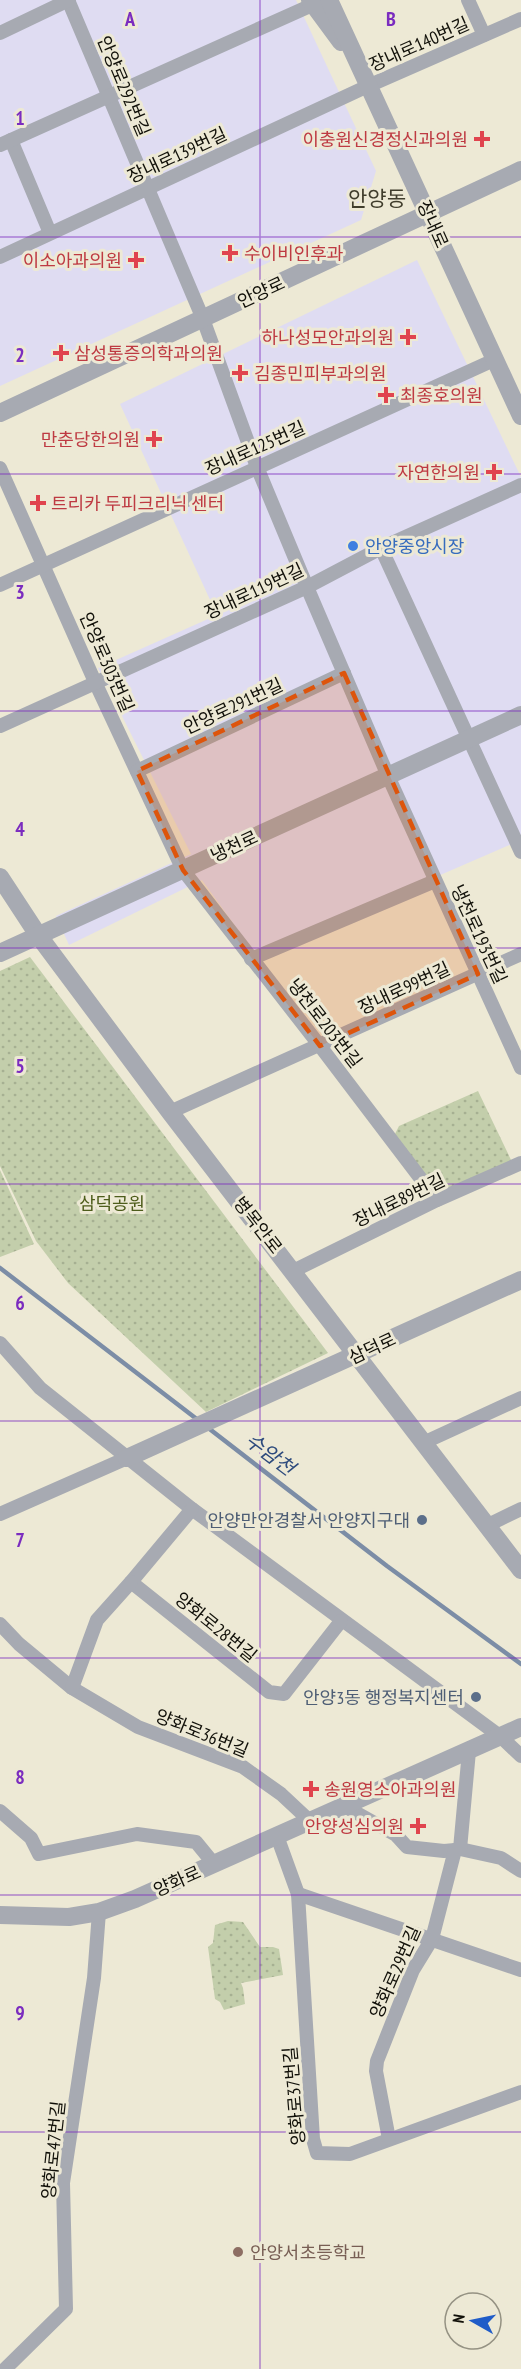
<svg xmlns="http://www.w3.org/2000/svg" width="521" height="2369" font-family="'PT Sans Narrow','Noto Sans KR',sans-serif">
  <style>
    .commercial { fill: #dfdcf2 }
    .grass { fill: url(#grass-dots) }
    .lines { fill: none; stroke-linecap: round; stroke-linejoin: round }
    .stream { stroke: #7c8da6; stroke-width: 4.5 }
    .minor { stroke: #a7aab2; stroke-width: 14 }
    .tertiary { stroke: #a7aab2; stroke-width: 18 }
    .marked { fill: #dd550c; fill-opacity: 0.2; stroke: #dd550c; stroke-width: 4.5; stroke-dasharray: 12 8; stroke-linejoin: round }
    .grid { fill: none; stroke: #7b2cbf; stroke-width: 1.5; stroke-opacity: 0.55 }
    .health-dot { fill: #e0444e; stroke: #ede9d5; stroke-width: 2 }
    .shop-dot { fill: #3f7fe0; stroke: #ede9d5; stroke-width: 2 }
    .service-dot { fill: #5c6f8a; stroke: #ede9d5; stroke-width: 2 }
    .education-dot { fill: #8d6e63; stroke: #ede9d5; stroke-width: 2 }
    .labels { text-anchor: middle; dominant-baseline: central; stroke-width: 6; stroke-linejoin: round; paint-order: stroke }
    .street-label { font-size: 18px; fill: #111009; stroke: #ede9d5 }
    .health-label { font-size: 18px; fill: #be3a42; stroke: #ede9d5; text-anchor: end }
    .shop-label { font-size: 18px; fill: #366cbe; stroke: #ede9d5; text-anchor: start }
    .park-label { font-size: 18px; fill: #4e5d1b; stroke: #ede9d5 }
    .service-label { font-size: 18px; fill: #4e5e75; stroke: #ede9d5; text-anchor: end }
    .education-label { font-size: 18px; fill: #785e54; stroke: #ede9d5; text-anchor: start }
    .water-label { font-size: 20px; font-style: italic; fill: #2e4b7d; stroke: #ede9d5 }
    .quarter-label { font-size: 21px; fill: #403d2c; stroke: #ede9d5 }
    .grid-label { font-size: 20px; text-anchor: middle; font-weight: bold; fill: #7b2cbf; stroke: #ede9d5; stroke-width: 6; stroke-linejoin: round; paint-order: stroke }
  </style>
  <defs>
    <pattern id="grass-dots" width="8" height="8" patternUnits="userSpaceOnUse" patternTransform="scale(1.5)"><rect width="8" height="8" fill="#c3ceab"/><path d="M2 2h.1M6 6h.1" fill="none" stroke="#a6b092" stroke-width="1.8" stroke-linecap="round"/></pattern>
  </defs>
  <rect width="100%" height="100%" fill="#ede9d5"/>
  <!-- commercial -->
  <g class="commercial">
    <polygon points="0,0 296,0 376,171 361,220 0,386"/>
    <polygon points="417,260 521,477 521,840 256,955 202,880 69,945 56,916 191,854 98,668 217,615 120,404"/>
  </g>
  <!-- grass -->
  <g class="grass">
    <polygon points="30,957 328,1353 206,1412 68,1283 36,1241 0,1166 0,971"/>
    <polygon points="478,1091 512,1162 442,1192 434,1191 395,1134 399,1126"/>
    <polygon points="0,1170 34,1244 0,1257"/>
    <polygon points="228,1921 243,1922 260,1947 273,1947 279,1949 283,1975 241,1983 243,1988 245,2004 224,2010 220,2002 215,1999 208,1947 213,1943 215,1925"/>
  </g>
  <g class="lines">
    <!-- stream -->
    <g class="stream">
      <polyline points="0,1268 198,1420"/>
      <polyline points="207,1427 387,1566 521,1664"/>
    </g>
    <!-- minor -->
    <g class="minor">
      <polyline points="68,0 203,319 257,467 307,587 388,776 521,1068"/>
      <polyline points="468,0 484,35"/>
      <polyline points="0,33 69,0"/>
      <polyline points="11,140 50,233"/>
      <polyline points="0,145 312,5"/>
      <polyline points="0,257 368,86 521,19"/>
      <polyline points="0,468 95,682 183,870 320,1046 437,1200"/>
      <polyline points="381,548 521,852"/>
      <polyline points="0,585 494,360"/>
      <polyline points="0,726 307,587 381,548 521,485"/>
      <polyline points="137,771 344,673"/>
      <polyline points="251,959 435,881"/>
      <polyline points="170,1112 521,954"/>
      <polyline points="293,1271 437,1200 521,1163"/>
      <polyline points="0,1343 40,1388 192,1509 501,1737 521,1756"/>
      <polyline points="423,1443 521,1398"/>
      <polyline points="192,1509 131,1582 269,1692 284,1694 341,1621"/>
      <polyline points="0,1514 127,1458"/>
      <polyline points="488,1525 521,1509"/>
      <polyline points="0,1624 19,1644 72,1688 138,1727 243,1767 281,1794 311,1822"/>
      <polyline points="72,1688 97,1620 131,1582"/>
      <polyline points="346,1807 396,1835 407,1847 444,1851 455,1850"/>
      <polyline points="0,1811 31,1838 39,1854 137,1834 196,1842 214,1864"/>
      <polyline points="277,1836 298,1894 313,2139 317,2153 350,2154 521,2092"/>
      <polyline points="460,1849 501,1858 521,1871"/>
      <polyline points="298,1894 521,1970"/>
      <polyline points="389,2139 376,2071 377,2061 413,1970 432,1939 455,1850 460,1849 469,1751"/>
      <polyline points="5,2369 66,2309 63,2183 94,1978 99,1912"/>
    </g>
    <!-- tertiary -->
    <g class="tertiary">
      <polyline points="310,0 341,42"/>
      <polyline points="329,0 521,416"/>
      <polyline points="0,413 521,170"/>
      <polyline points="0,877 38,935 170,1112 521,1570"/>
      <polyline points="0,953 521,715"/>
      <polyline points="127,1458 521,1280"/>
      <polyline points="0,1915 69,1917 99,1912 135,1899 521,1727"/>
    </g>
  </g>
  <!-- marked area -->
  <path class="marked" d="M 344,673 L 478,974 L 320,1046 L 183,870 L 137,771 Z"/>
  <!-- grid -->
  <path class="grid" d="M 260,0 L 260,2369M 0,237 L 521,237M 0,474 L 521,474M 0,711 L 521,711M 0,948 L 521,948M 0,1184 L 521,1184M 0,1421 L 521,1421M 0,1658 L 521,1658M 0,1895 L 521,1895M 0,2132 L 521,2132"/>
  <!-- markers -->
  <g class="health-dot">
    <path d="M479 130h6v6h6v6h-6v6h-6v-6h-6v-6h6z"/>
    <path d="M227 244h6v6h6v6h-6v6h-6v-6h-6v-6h6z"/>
    <path d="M133 251h6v6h6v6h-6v6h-6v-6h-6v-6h6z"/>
    <path d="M405 328h6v6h6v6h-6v6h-6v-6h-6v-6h6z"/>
    <path d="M58 344h6v6h6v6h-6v6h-6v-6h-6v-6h6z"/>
    <path d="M237 364h6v6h6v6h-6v6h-6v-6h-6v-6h6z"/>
    <path d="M383 386h6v6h6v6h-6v6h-6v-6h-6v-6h6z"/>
    <path d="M151 430h6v6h6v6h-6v6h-6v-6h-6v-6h6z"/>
    <path d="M491 463h6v6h6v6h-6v6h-6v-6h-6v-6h6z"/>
    <path d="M35 494h6v6h6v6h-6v6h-6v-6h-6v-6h6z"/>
    <path d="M308 1780h6v6h6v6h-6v6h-6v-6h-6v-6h6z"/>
    <path d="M415 1817h6v6h6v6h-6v6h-6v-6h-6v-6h6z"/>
  </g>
  <circle class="shop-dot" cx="353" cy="546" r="6"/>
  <g class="service-dot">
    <circle cx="422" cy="1520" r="6"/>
    <circle cx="476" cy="1697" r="6"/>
  </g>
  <circle class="education-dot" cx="238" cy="2252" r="6"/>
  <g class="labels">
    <!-- street labels -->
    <g class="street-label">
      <text transform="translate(419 44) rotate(-24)">장내로140번길</text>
      <text transform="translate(124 86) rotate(67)">안양로292번길</text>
      <text transform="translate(177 155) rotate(-25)">장내로139번길</text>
      <text transform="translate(433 224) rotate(66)">장내로</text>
      <text transform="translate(261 292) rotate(-25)">안양로</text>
      <text transform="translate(255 448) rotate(-24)">장내로125번길</text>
      <text transform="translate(254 591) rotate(-25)">장내로119번길</text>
      <text transform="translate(107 662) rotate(66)">안양로303번길</text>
      <text transform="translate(233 706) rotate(-25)">안양로291번길</text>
      <text transform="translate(234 846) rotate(-25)">냉천로</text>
      <text transform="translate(479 934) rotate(65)">냉천로193번길</text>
      <text transform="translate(404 988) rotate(-25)">장내로99번길</text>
      <text transform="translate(325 1023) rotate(52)">냉천로203번길</text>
      <text transform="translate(399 1200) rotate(-26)">장내로89번길</text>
      <text transform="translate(258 1225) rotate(52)">병목안로</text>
      <text transform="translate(372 1348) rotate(-25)">삼덕로</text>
      <text transform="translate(216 1627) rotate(39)">양화로28번길</text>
      <text transform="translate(202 1733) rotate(22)">양화로36번길</text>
      <text transform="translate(177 1881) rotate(-24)">양화로</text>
      <text transform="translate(395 1972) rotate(-66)">양화로29번길</text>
      <text transform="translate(294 2096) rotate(-95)">양화로37번길</text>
      <text transform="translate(53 2150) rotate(-84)">양화로47번길</text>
    </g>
    <!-- health labels -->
    <g class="health-label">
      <text x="468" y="139">이충원신경정신과의원</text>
      <text x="244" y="253" text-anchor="start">수이비인후과</text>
      <text x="122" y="260">이소아과의원</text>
      <text x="394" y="337">하나성모안과의원</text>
      <text x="74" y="353" text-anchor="start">삼성통증의학과의원</text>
      <text x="254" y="373" text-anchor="start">김종민피부과의원</text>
      <text x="400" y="395" text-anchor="start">최종호의원</text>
      <text x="140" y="439">만춘당한의원</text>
      <text x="480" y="472">자연한의원</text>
      <text x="51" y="503" text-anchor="start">트리카 두피크리닉 센터</text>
      <text x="324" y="1789" text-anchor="start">송원영소아과의원</text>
      <text x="404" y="1826">안양성심의원</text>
    </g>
    <!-- shop labels -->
    <g class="shop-label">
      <text x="365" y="546">안양중앙시장</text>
    </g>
    <!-- park labels -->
    <g class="park-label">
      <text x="112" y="1203">삼덕공원</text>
    </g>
    <!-- service labels -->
    <g class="service-label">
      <text x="410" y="1520">안양만안경찰서 안양지구대</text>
      <text x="464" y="1697">안양3동 행정복지센터</text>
    </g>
    <!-- education labels -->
    <g class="education-label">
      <text x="250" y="2252">안양서초등학교</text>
    </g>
    <!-- water labels -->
    <g class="water-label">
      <text transform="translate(270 1454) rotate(37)">수암천</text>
    </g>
    <!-- quarter labels -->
    <g class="quarter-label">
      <text x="377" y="198">안양동</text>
    </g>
  </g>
  <g class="grid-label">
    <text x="130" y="26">A</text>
    <text x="391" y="26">B</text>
    <text x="20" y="125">1</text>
    <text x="20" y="362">2</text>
    <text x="20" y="599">3</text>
    <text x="20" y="836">4</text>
    <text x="20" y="1073">5</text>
    <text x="20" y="1310">6</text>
    <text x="20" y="1547">7</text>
    <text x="20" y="1784">8</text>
    <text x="20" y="2020">9</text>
  </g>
  <!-- north arrow -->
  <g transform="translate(473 2321) rotate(279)"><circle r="28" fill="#ede9d5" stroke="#959283" stroke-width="1.5"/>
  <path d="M0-4.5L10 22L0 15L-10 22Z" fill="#205cc8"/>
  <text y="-9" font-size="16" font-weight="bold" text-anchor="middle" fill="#111009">N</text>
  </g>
</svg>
